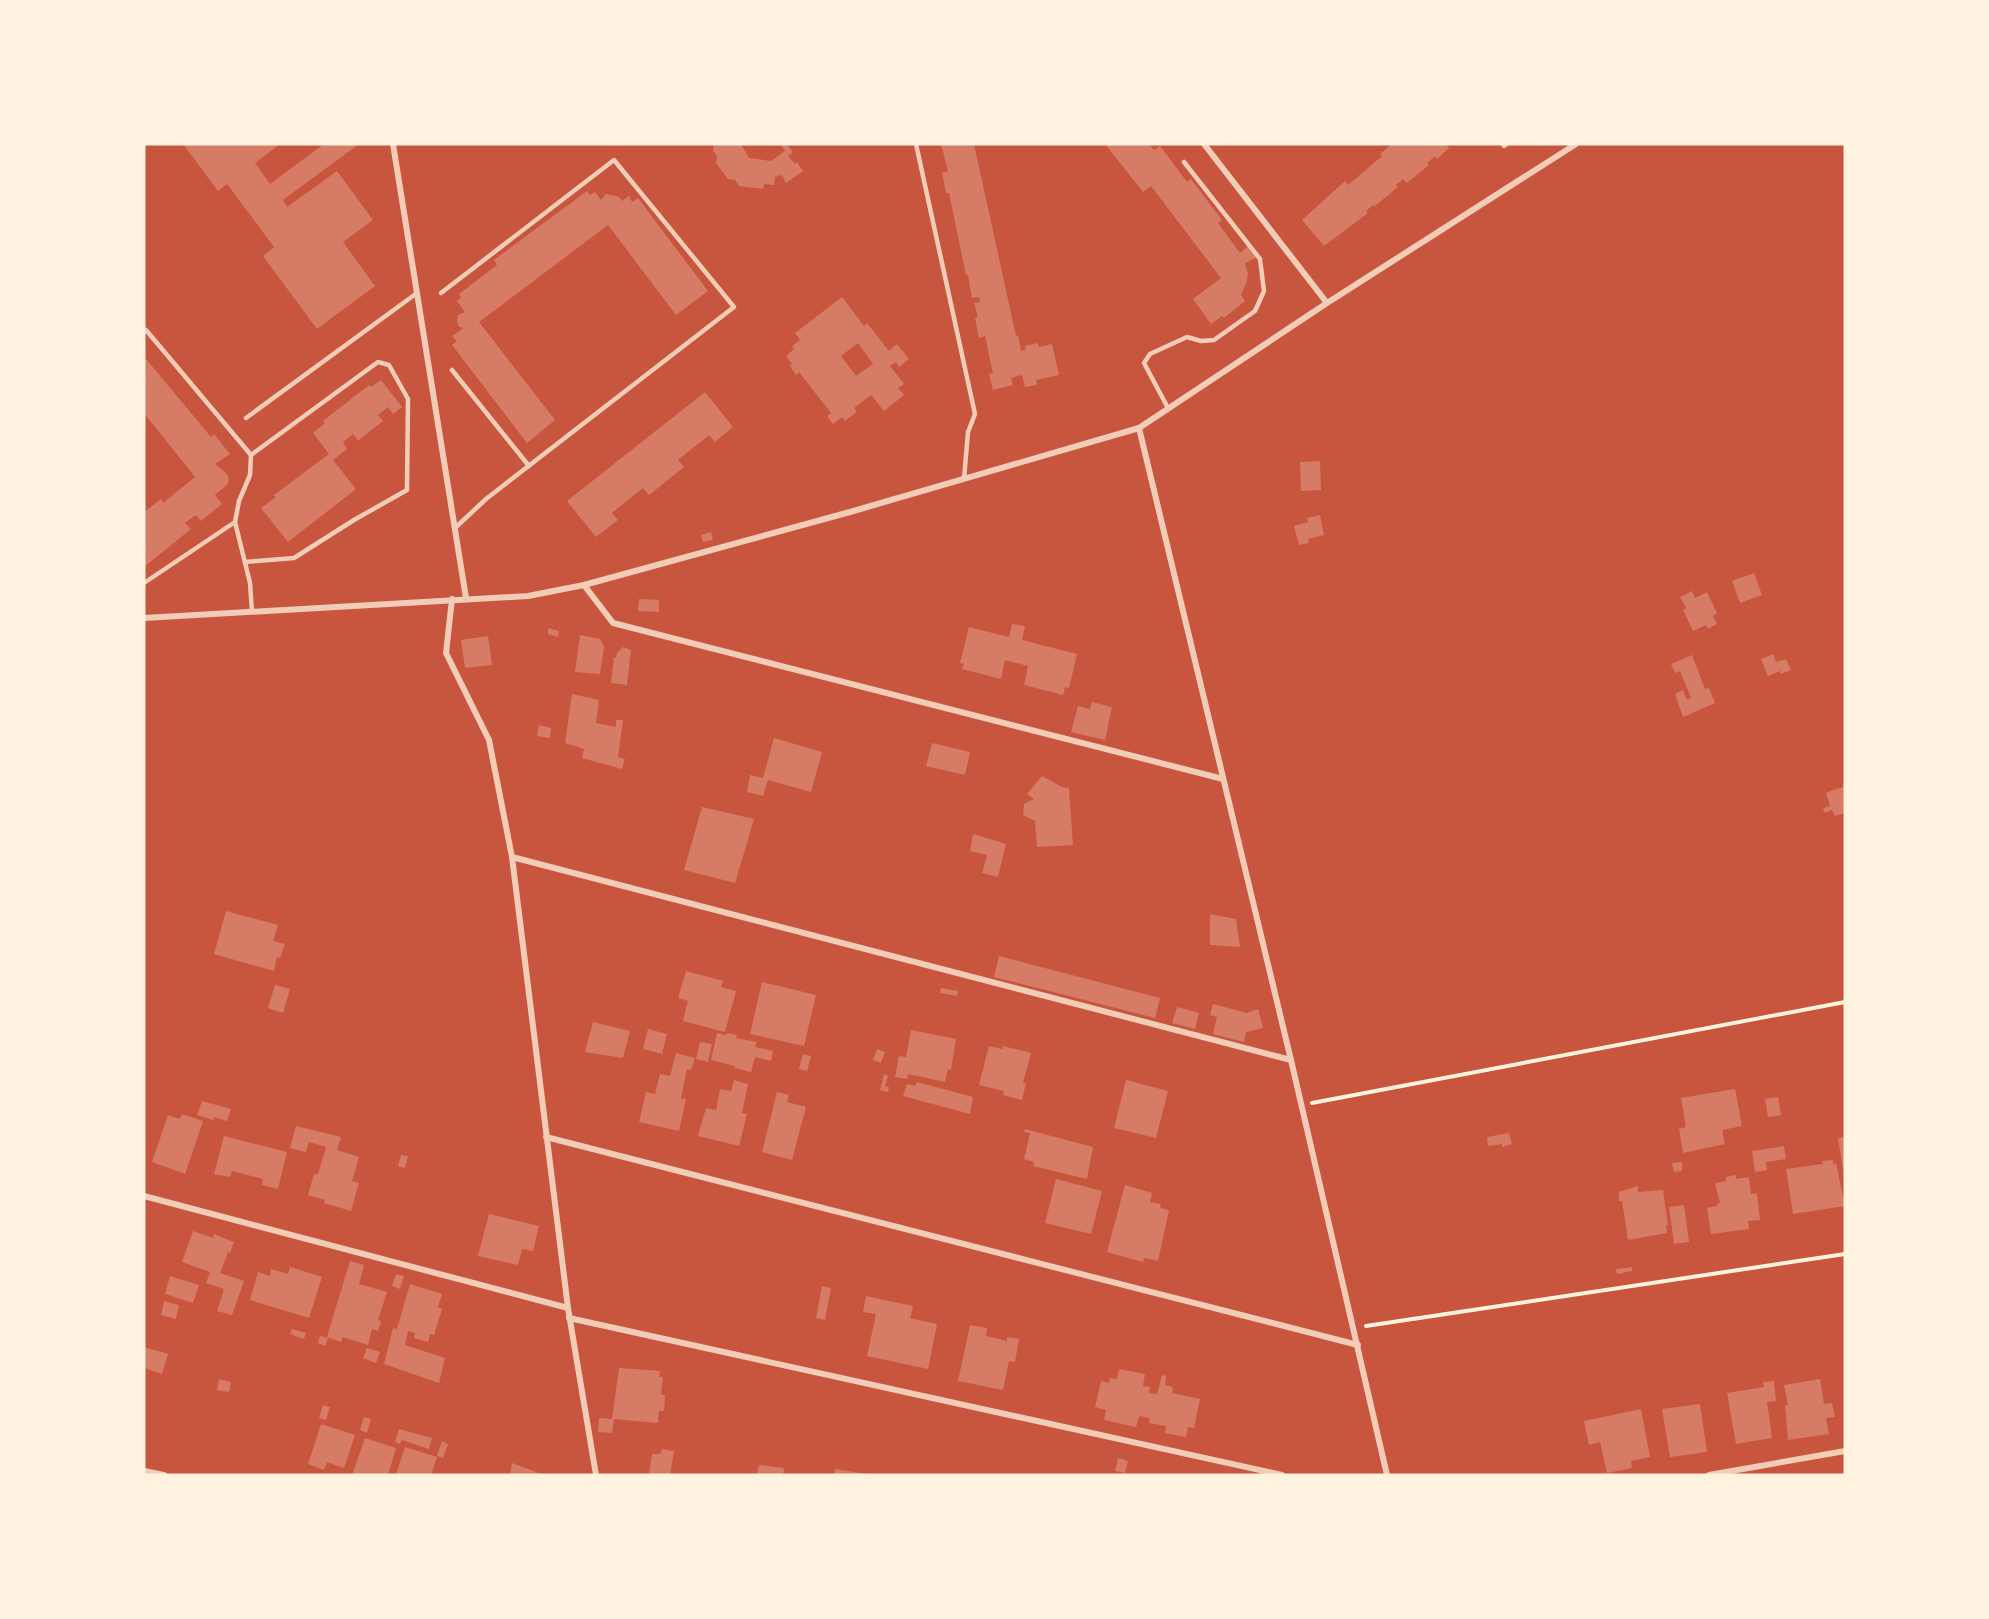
<svg xmlns="http://www.w3.org/2000/svg" width="1989" height="1619" font-family="'Work Sans',sans-serif">
  <style>
    .building { fill: #d67c66; fill-rule: evenodd }
    .lines { fill: none; stroke-linecap: round; stroke-linejoin: round }
    .path { stroke: #fff3e0; stroke-width: 4 }
    .service { stroke: #f1ccb7; stroke-width: 4.5 }
    .minor { stroke: #f1ccb7; stroke-width: 6 }
  </style>
  <rect width="100%" height="100%" fill="#c8553d"/>
  <!-- building -->
  <g class="building">
    <polygon points="183,144 280,144 255,163 270,184 324,144 359,144 283,200 287,207 337,171 373,220 343,242 375,286 317,329 263,256 274,247 227,184 218,191"/>
    <polygon points="714,144 741,144 749,158 771,161 785,151 780,144 787,144 793,152 788,156 795,164 797,162 803,171 786,183 782,175 775,177 774,185 764,184 763,189 739,186 735,180 728,179 716,163 717,156 713,151"/>
    <polygon points="941,144 974,144 1016,336 1018,335 1021,351 1026,350 1025,346 1038,343 1039,347 1052,344 1059,375 1036,380 1037,385 1025,387 1022,375 1011,378 1013,385 993,390 989,374 993,373 985,336 979,338 975,318 978,317 974,303 980,302 979,297 972,298 968,275 966,275 949,193 946,193 942,173 948,171"/>
    <polygon points="1105,144 1149,144 1154,150 1160,146 1187,182 1191,179 1222,220 1218,223 1240,253 1248,246 1256,258 1245,263 1248,274 1247,281 1241,295 1245,301 1224,318 1222,316 1211,324 1193,299 1221,278 1151,186 1143,192"/>
    <polygon points="1392,144 1446,144 1449,148 1437,159 1435,156 1427,163 1429,165 1407,183 1403,179 1396,185 1398,187 1375,206 1373,205 1366,211 1368,213 1324,246 1302,220 1345,181 1348,185 1382,156 1380,154"/>
    <polygon points="587,191 590,195 595,192 601,200 606,194 619,197 622,201 629,196 632,202 638,198 708,291 676,315 608,225 479,322 555,420 527,443 452,345 457,341 452,336 463,328 459,327 457,322 458,315 465,312 457,301 461,298 459,294 497,265 494,260"/>
    <path d="M 842,297 L 864,326 L 867,323 L 889,351 L 897,344 L 909,359 L 899,367 L 896,362 L 890,366 L 904,384 L 898,388 L 904,395 L 884,411 L 871,395 L 854,408 L 857,412 L 845,421 L 842,417 L 833,424 L 827,416 L 831,413 L 799,372 L 796,375 L 790,366 L 792,364 L 786,356 L 794,349 L 792,346 L 800,340 L 795,333 ZM 858,343 L 873,364 L 856,376 L 841,356 Z"/>
    <polygon points="146,359 211,437 214,434 230,454 215,464 227,474 229,479 228,484 215,495 222,504 201,521 196,515 185,523 191,529 144,567 144,512 161,499 163,503 195,477 144,413 144,361"/>
    <polygon points="381,380 402,407 393,414 388,407 378,415 383,421 358,441 353,434 343,442 347,449 333,460 356,489 288,542 261,508 276,497 274,495 329,454 313,433 325,423 323,421 369,385 371,387"/>
    <polygon points="705,392 733,427 715,442 709,435 678,460 684,467 649,495 643,488 612,513 618,520 596,537 567,501"/>
    <polygon points="1320,461 1321,490 1301,491 1300,462"/>
    <polygon points="1320,515 1324,535 1308,539 1309,543 1299,545 1294,526 1308,522 1307,518"/>
    <polygon points="711,532 713,540 703,542 701,535"/>
    <polygon points="1754,573 1762,595 1740,603 1732,581"/>
    <polygon points="1692,591 1695,598 1707,592 1717,613 1713,616 1717,624 1708,629 1706,625 1693,631 1683,610 1686,608 1680,597"/>
    <polygon points="639,599 659,600 659,612 638,611"/>
    <polygon points="1012,624 1025,626 1022,640 1077,654 1069,688 1065,687 1063,695 1024,685 1028,666 1005,660 1001,679 962,669 964,664 960,663 969,627 1009,637"/>
    <polygon points="548,628 559,631 558,637 548,634"/>
    <polygon points="580,635 600,639 604,647 600,674 575,672"/>
    <polygon points="488,636 492,665 465,668 461,640"/>
    <polygon points="623,647 631,650 627,685 611,683 614,657 616,658 617,653"/>
    <polygon points="1773,654 1776,662 1786,659 1791,670 1781,674 1780,671 1768,676 1761,659"/>
    <polygon points="1692,655 1705,689 1709,688 1715,703 1683,717 1675,694 1683,690 1687,700 1691,698 1680,671 1675,673 1671,664"/>
    <polygon points="572,694 599,700 596,723 616,727 616,720 623,720 618,757 625,759 622,769 582,758 584,749 565,743"/>
    <polygon points="1092,702 1112,707 1105,740 1071,732 1078,706 1090,709"/>
    <polygon points="539,725 551,728 550,738 537,736"/>
    <polygon points="774,738 822,752 811,792 768,780 763,796 747,792 750,775 763,778"/>
    <polygon points="932,743 970,752 965,775 926,766"/>
    <polygon points="1042,776 1062,787 1069,788 1073,845 1037,847 1035,821 1023,815 1024,804 1034,799 1027,794"/>
    <polygon points="1845,786 1845,813 1835,816 1832,810 1825,813 1823,808 1830,806 1826,793"/>
    <polygon points="702,807 754,819 735,883 684,870"/>
    <polygon points="973,834 1006,844 998,877 982,873 987,855 970,851"/>
    <polygon points="226,911 278,925 273,941 285,944 280,958 277,957 274,971 214,954"/>
    <polygon points="1210,914 1236,919 1240,947 1210,945"/>
    <polygon points="999,956 1160,998 1155,1018 994,977"/>
    <polygon points="686,971 723,981 721,987 736,991 725,1032 683,1021 688,1001 678,998"/>
    <polygon points="762,982 816,995 804,1046 750,1034"/>
    <polygon points="275,985 290,989 283,1013 268,1008"/>
    <polygon points="941,988 958,991 957,996 940,993"/>
    <polygon points="1213,1004 1247,1013 1258,1009 1263,1028 1246,1032 1244,1042 1213,1034 1217,1017 1210,1015"/>
    <polygon points="1177,1007 1199,1013 1195,1029 1172,1023"/>
    <polygon points="593,1022 630,1031 623,1058 585,1052"/>
    <polygon points="648,1029 667,1034 662,1054 643,1049"/>
    <polygon points="911,1030 956,1039 951,1070 948,1069 945,1082 908,1074 907,1079 895,1077 899,1056 906,1057"/>
    <polygon points="717,1033 726,1035 727,1033 737,1035 736,1038 757,1042 755,1047 773,1051 771,1061 755,1057 751,1072 735,1068 735,1066 711,1060"/>
    <polygon points="700,1042 712,1044 708,1062 696,1059"/>
    <polygon points="989,1046 1002,1049 1003,1046 1031,1053 1023,1083 1026,1083 1022,1100 1003,1095 1004,1091 979,1085"/>
    <polygon points="877,1049 885,1052 881,1063 873,1060"/>
    <polygon points="676,1053 695,1058 691,1070 687,1069 681,1098 686,1099 679,1131 639,1122 646,1092 655,1094 660,1074 670,1076"/>
    <polygon points="803,1054 811,1056 807,1071 799,1069"/>
    <polygon points="884,1074 888,1076 885,1086 889,1087 888,1092 880,1090"/>
    <polygon points="734,1080 748,1084 742,1113 747,1114 739,1146 698,1136 706,1108 716,1110 720,1089 731,1091"/>
    <polygon points="1126,1080 1168,1091 1156,1138 1114,1128"/>
    <polygon points="917,1082 973,1097 970,1114 903,1096 907,1084 915,1086"/>
    <polygon points="1735,1089 1742,1126 1722,1130 1725,1144 1683,1153 1679,1129 1686,1127 1681,1098"/>
    <polygon points="777,1092 789,1095 787,1102 806,1107 792,1160 762,1152"/>
    <polygon points="1778,1097 1781,1115 1768,1117 1765,1099"/>
    <polygon points="202,1101 231,1109 227,1121 214,1117 213,1120 197,1115"/>
    <polygon points="182,1114 203,1121 185,1174 152,1162 168,1115 180,1119"/>
    <polygon points="296,1126 341,1137 337,1150 359,1157 352,1181 359,1183 351,1211 324,1203 325,1200 308,1195 314,1174 318,1174 326,1147 309,1142 306,1152 290,1148"/>
    <polygon points="1025,1129 1093,1147 1087,1179 1033,1166 1034,1162 1024,1159 1030,1133 1024,1132"/>
    <polygon points="1509,1133 1512,1144 1502,1147 1502,1144 1488,1146 1487,1137"/>
    <polygon points="224,1136 287,1152 278,1189 262,1185 263,1179 232,1171 230,1177 214,1174"/>
    <polygon points="1845,1137 1845,1174 1844,1175 1838,1138"/>
    <polygon points="1784,1146 1786,1159 1766,1162 1767,1170 1755,1172 1752,1151"/>
    <polygon points="401,1155 408,1156 405,1168 398,1166"/>
    <polygon points="1833,1160 1833,1164 1836,1163 1845,1206 1793,1214 1786,1169 1823,1164 1822,1161"/>
    <polygon points="1682,1162 1682,1171 1674,1172 1672,1163"/>
    <polygon points="1736,1175 1736,1179 1749,1177 1751,1194 1757,1193 1760,1220 1748,1221 1749,1229 1711,1234 1707,1208 1717,1206 1717,1204 1720,1203 1715,1183 1726,1181 1726,1177"/>
    <polygon points="1056,1179 1102,1191 1091,1234 1045,1223"/>
    <polygon points="1125,1185 1152,1193 1150,1202 1161,1204 1160,1208 1169,1210 1158,1261 1144,1258 1143,1262 1107,1252"/>
    <polygon points="1638,1186 1638,1192 1663,1190 1668,1225 1666,1225 1667,1233 1628,1240 1622,1201 1619,1201 1619,1192"/>
    <polygon points="1684,1205 1689,1242 1674,1244 1669,1207"/>
    <polygon points="489,1214 539,1226 533,1251 522,1249 518,1265 478,1256"/>
    <polygon points="193,1231 213,1238 214,1234 234,1242 230,1253 228,1252 220,1273 244,1281 232,1315 217,1311 224,1289 206,1283 210,1272 182,1262"/>
    <polygon points="350,1261 364,1265 359,1284 387,1292 378,1320 381,1321 378,1331 372,1329 368,1345 343,1337 341,1342 327,1337"/>
    <polygon points="290,1267 322,1277 309,1318 250,1300 258,1272 270,1276 271,1269 288,1274"/>
    <polygon points="1632,1267 1632,1271 1617,1274 1616,1269"/>
    <polygon points="396,1274 404,1276 400,1289 392,1286"/>
    <polygon points="170,1276 199,1285 193,1303 165,1294"/>
    <polygon points="410,1284 442,1294 438,1307 442,1309 434,1335 430,1334 428,1342 414,1338 415,1333 408,1331 405,1345 445,1358 439,1383 384,1364 393,1328 397,1329"/>
    <polygon points="822,1286 831,1288 825,1320 816,1318"/>
    <polygon points="866,1296 913,1306 910,1318 937,1324 928,1369 867,1356 876,1314 863,1312"/>
    <polygon points="164,1301 179,1305 176,1319 161,1315"/>
    <polygon points="970,1325 987,1328 986,1336 1007,1341 1007,1337 1019,1339 1015,1362 1009,1361 1003,1390 958,1381"/>
    <polygon points="292,1329 306,1333 304,1339 290,1334"/>
    <polygon points="320,1336 328,1338 325,1346 318,1343"/>
    <polygon points="144,1347 168,1354 162,1374 144,1368"/>
    <polygon points="367,1348 380,1352 376,1363 363,1358"/>
    <polygon points="619,1368 660,1371 659,1377 663,1377 661,1395 665,1395 664,1411 659,1411 658,1423 614,1419 612,1433 598,1432 599,1418 612,1419"/>
    <polygon points="1119,1369 1145,1374 1143,1386 1150,1387 1149,1393 1157,1394 1162,1375 1166,1376 1165,1385 1173,1387 1172,1393 1200,1399 1194,1428 1188,1427 1186,1437 1165,1433 1166,1426 1149,1423 1150,1418 1139,1416 1136,1427 1104,1420 1106,1410 1095,1407 1101,1381 1109,1383 1110,1378 1117,1379"/>
    <polygon points="219,1379 231,1382 229,1392 217,1390"/>
    <polygon points="1820,1379 1824,1404 1832,1403 1835,1417 1826,1418 1829,1434 1788,1440 1785,1405 1788,1405 1784,1385"/>
    <polygon points="1774,1381 1776,1401 1767,1402 1772,1438 1736,1444 1727,1393 1764,1387 1763,1382"/>
    <polygon points="1700,1404 1707,1452 1670,1457 1662,1409"/>
    <polygon points="323,1405 330,1407 326,1420 319,1418"/>
    <polygon points="1641,1409 1650,1457 1631,1461 1632,1468 1607,1473 1600,1442 1589,1445 1584,1421"/>
    <polygon points="364,1417 371,1419 367,1433 360,1430"/>
    <polygon points="321,1424 355,1435 344,1468 327,1462 324,1470 308,1464"/>
    <polygon points="399,1429 432,1438 429,1449 402,1440 400,1444 395,1442"/>
    <polygon points="365,1438 396,1448 388,1475 352,1475"/>
    <polygon points="442,1441 448,1444 443,1458 437,1456"/>
    <polygon points="405,1447 437,1457 431,1475 396,1475"/>
    <polygon points="662,1449 674,1451 670,1475 649,1475 652,1454 660,1454"/>
    <polygon points="1118,1458 1128,1461 1125,1473 1115,1471"/>
    <polygon points="512,1463 544,1475 510,1475"/>
    <polygon points="759,1465 784,1468 783,1475 757,1475"/>
    <polygon points="835,1469 867,1474 867,1475 834,1475"/>
  </g>
  <g class="lines">
    <!-- path -->
    <g class="path">
      <polyline points="1312,1103 1845,1002"/>
      <polyline points="1366,1326 1845,1254"/>
    </g>
    <!-- service -->
    <g class="service">
      <polyline points="916,144 975,414 968,432 964,479"/>
      <polyline points="1503,144 1504,146 1507,144"/>
      <polyline points="441,293 614,160 734,307 486,499 455,528"/>
      <polyline points="144,332 146,330 251,455 250,475 239,501 235,522 250,583 252,612"/>
      <polyline points="452,370 529,466"/>
      <polyline points="1168,408 1144,363 1150,354 1187,337 1201,341 1214,340 1255,311 1264,291 1260,259 1184,162"/>
      <polyline points="246,418 417,293"/>
      <polyline points="245,562 294,558 354,520 407,490 408,399 389,365 378,362 251,455"/>
      <polyline points="144,583 235,522"/>
    </g>
    <!-- minor -->
    <g class="minor">
      <polyline points="393,144 466,598"/>
      <polyline points="1204,144 1327,303"/>
      <polyline points="1139,428 1291,1060 1387,1475"/>
      <polyline points="584,585 613,623 1223,779"/>
      <polyline points="452,599 446,653 489,740 512,857 568,1308 596,1475"/>
      <polyline points="144,618 528,596 584,585 850,512 1139,428 1327,303 1576,144"/>
      <polyline points="512,857 1291,1060"/>
      <polyline points="546,1137 1358,1345"/>
      <polyline points="144,1196 568,1308"/>
      <polyline points="569,1318 1282,1475"/>
      <polyline points="144,1471 164,1475"/>
      <polyline points="1709,1475 1845,1451"/>
    </g>
  </g>
  <!-- border -->
  <rect width="1989" height="1619" fill="none" stroke="#fff3e0" stroke-width="291"/>
</svg>
